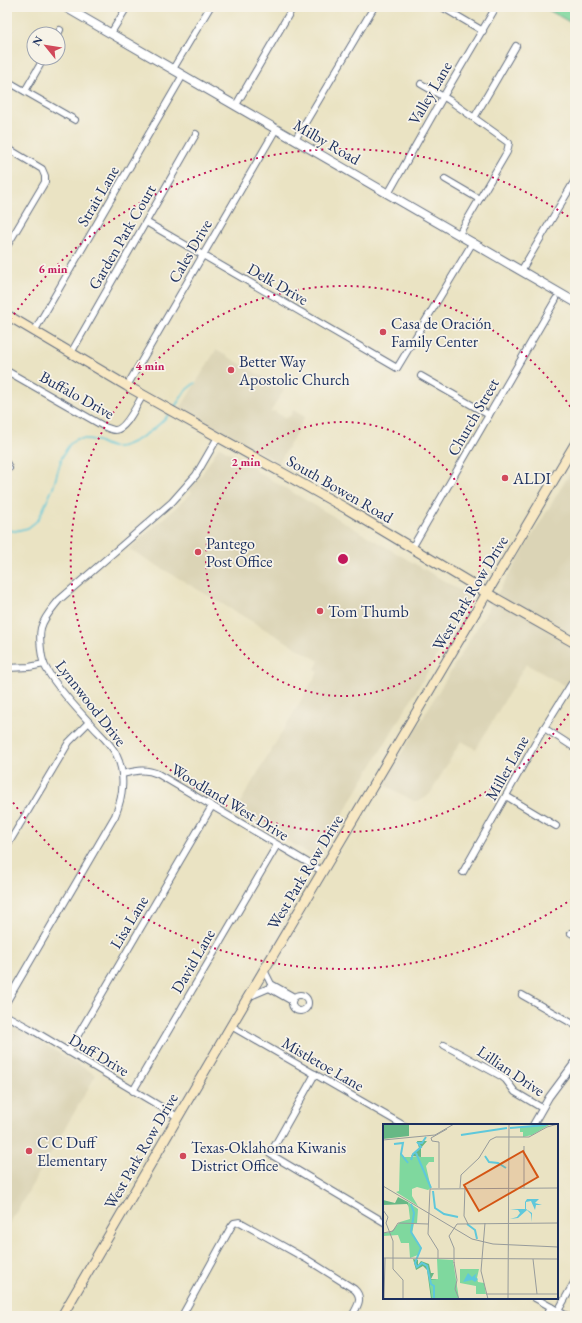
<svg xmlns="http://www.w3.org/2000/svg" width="582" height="1323" font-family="'EB Garamond',serif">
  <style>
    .built { fill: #dbd4b6 }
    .park { fill: #7fd89e; stroke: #4d847e }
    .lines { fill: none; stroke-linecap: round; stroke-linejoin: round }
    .stream { stroke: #5fc8db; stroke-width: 1.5 }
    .minor-casing { stroke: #636e81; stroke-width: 8 }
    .tertiary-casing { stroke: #636e81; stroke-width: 10 }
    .secondary-casing { stroke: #636e81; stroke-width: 11 }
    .minor { stroke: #fff; stroke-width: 6 }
    .tertiary { stroke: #fff; stroke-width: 8 }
    .secondary { stroke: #f8e8c3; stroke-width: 9 }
    .ring { fill: none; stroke: #c2185b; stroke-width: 2; stroke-dasharray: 2 4 }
    .poi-dot { fill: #d1495b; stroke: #f7f3e8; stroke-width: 1.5 }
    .labels { text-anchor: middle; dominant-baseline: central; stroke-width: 3.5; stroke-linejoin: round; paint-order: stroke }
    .street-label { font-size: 16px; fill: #1b2f5e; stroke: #f7f3e8 }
    .poi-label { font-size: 16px; fill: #1b2f5e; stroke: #f7f3e8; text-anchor: start }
    .inset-river { fill: none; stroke: #5fc8db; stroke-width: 2 }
    .inset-road { fill: none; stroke: #979b9b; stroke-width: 1 }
    .view { fill: #d45514; fill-opacity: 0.15; stroke: #d45514; stroke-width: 2 }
    .inset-edge { fill: none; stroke: #1b2f5e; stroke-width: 2 }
    .centre { fill: #c2185b; stroke: #f7f3e8; stroke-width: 2 }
    .ring-label { font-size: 12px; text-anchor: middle; font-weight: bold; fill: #c2185b; stroke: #f7f3e8; stroke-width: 3.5; stroke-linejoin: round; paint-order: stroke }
  </style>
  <rect width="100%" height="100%" fill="#f7f3e8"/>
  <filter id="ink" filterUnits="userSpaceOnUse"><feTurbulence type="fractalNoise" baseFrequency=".025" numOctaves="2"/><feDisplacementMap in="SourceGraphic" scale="8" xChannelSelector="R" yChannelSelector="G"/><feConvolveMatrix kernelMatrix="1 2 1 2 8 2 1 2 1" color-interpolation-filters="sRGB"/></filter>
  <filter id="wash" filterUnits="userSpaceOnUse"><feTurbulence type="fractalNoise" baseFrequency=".012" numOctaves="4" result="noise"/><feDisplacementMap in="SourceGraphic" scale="16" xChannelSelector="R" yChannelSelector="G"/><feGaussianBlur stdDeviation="0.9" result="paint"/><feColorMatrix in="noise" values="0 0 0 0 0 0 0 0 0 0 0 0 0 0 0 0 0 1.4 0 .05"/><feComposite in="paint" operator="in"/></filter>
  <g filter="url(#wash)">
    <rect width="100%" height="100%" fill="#eae3c3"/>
    <!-- built -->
    <g class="built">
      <polygon points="216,350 284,389 270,413 274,411 285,418 290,416 293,410 305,417 279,463 180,409"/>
      <polygon points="220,447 255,468 254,470 470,596 471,601 448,637 317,858 235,811 318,672 315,669 319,661 129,549 192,493 189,490 202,474 218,448"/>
      <polygon points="570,473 575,475 575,673 567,687 526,664 476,749 461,741 430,794 420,801 414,801 383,784"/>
      <polygon points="7,1022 96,1075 7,1228"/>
    </g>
    <!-- park -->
    <polygon class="park" points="543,7 575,7 575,25"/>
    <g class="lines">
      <!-- stream -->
      <g class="stream">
        <polyline points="174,408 186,390 195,383"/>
        <path d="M 7,530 L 15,531 L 28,528 L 38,520 L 53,488 L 62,457 L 69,445 L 76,439 C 84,438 91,439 98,441 C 102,443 107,446 112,447 C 128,450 160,426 169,414"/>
      </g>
    </g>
  </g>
  <g filter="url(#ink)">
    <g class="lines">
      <!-- minor casing -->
      <g class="minor-casing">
        <g id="minor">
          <polyline points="442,7 483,31"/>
          <polyline points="111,33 127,7"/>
          <polyline points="58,34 60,30"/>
          <polyline points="173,69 210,7"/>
          <polyline points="7,81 75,120"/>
          <polyline points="421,84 449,100 509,143 507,152 459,234"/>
          <polyline points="25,91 44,58"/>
          <polyline points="236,105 293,7"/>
          <polyline points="474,118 516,46"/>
          <polyline points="295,140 374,7"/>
          <polyline points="7,148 42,169 45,176 45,182 7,246"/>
          <polyline points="445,179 479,199"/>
          <polyline points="388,194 443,97 496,7"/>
          <polyline points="146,222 397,368 473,242"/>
          <polyline points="521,271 575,180"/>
          <polyline points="35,330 183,75"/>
          <polyline points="71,353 196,134"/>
          <path d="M 7,371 L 105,427 C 108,428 112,430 115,430 C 126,430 137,404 143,395"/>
          <polyline points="421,376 489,415"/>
          <polyline points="127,386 276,129"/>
          <polyline points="7,464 9,468"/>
          <polyline points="412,548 556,299"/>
          <polyline points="7,668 29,667 44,664"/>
          <polyline points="544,728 575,748"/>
          <path d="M 122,774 C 136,771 144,768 158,774 L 322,871"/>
          <polyline points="506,796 556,826"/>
          <polyline points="7,846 69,742 89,722"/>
          <polyline points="463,872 544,728 575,678"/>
          <polyline points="571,933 575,935"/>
          <polyline points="264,970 271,984 294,997"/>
          <circle cx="300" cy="1003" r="8"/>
          <polyline points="522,995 575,1025"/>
          <polyline points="248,997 269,988 292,1001"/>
          <path d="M 7,1001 L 115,816 C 123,797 126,774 116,754 C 109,741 98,733 89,722 C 76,708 51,680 44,664 C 41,656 39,637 41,628 C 44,617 52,609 59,600 L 172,502 L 196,475 L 218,437"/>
          <polyline points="7,1016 29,1028 178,1117"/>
          <polyline points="231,1026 403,1125"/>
          <polyline points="444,1045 501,1076 506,1080 515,1092 542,1108"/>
          <polyline points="68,1052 212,806"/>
          <polyline points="315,1074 270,1154 384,1222"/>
          <polyline points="133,1091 277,845"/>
          <polyline points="533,1125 549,1097 575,1062"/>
          <polyline points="535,1298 567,1316"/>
          <polyline points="558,1311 575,1281"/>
          <path d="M 182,1316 L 231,1227 L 234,1223 L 240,1222 L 308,1260 L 354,1289 C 364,1298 357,1307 352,1316"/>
          <polyline points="546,1316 551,1307"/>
        </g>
      </g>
      <!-- tertiary casing -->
      <g class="tertiary-casing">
        <polyline id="tertiary" points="65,7 575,302"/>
      </g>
      <!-- secondary casing -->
      <g class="secondary-casing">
        <g id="secondary">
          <polyline points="7,315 127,386 347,509 497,599 575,643"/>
          <polyline points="62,1316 231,1026 575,444"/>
        </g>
      </g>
      <!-- minor -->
      <use href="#minor" class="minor"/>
      <!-- tertiary -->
      <use href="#tertiary" class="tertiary"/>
      <!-- secondary -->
      <use href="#secondary" class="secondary"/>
    </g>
  </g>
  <!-- distance rings -->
  <g class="ring">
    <circle cx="343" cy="559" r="137"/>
    <path d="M575 704A273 273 0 1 1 575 414"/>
    <path d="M572 899A410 410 0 0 1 7 794M7 324A410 410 0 0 1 572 219"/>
  </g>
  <!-- markers -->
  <g class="poi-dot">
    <circle cx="383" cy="332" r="4"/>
    <circle cx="231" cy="370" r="4"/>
    <circle cx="505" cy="478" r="4"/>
    <circle cx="198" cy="552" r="4"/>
    <circle cx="320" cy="611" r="4"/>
    <circle cx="29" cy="1151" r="4"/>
    <circle cx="183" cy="1156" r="4"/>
  </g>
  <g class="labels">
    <!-- street labels -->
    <g class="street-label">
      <text transform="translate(430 93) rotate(-60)">Valley Lane</text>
      <text transform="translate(327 142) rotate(30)">Milby Road</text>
      <text transform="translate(98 196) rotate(-60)">Strait Lane</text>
      <text transform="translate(122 237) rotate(-60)">Garden Park Court</text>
      <text transform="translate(190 251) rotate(-60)">Cales Drive</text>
      <text transform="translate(278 284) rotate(30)">Delk Drive</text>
      <text transform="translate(77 395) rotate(29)">Buffalo Drive</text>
      <text transform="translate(473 417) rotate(-60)">Church Street</text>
      <text transform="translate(340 489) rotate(30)">South Bowen Road</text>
      <text transform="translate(470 593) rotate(-59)">West Park Row Drive</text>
      <text transform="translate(91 703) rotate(52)">Lynnwood Drive</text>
      <text transform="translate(507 768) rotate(-61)">Miller Lane</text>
      <text transform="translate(230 802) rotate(31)">Woodland West Drive</text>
      <text transform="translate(305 872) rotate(-59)">West Park Row Drive</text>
      <text transform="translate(129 922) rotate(-59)">Lisa Lane</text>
      <text transform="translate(193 961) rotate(-60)">David Lane</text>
      <text transform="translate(99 1055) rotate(31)">Duff Drive</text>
      <text transform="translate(323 1064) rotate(30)">Mistletoe Lane</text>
      <text transform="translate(511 1071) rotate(34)">Lillian Drive</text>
      <text transform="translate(141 1151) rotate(-60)">West Park Row Drive</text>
    </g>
    <!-- poi labels -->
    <g class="poi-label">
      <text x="391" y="323">Casa de Oración<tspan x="391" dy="18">Family Center</tspan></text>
      <text x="239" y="361">Better Way<tspan x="239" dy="18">Apostolic Church</tspan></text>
      <text x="513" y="478">ALDI</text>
      <text x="206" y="543">Pantego<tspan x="206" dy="18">Post Office</tspan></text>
      <text x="328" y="611">Tom Thumb</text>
      <text x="37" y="1142">C C Duff<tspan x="37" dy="18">Elementary</tspan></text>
      <text x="191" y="1147">Texas-Oklahoma Kiwanis<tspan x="191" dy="18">District Office</tspan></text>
    </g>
  </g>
  <!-- overview -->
  <g transform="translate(383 1124)">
    <rect width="175" height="175" fill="#eae3c3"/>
    <path d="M 17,29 L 21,33 L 51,33 L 51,38 L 46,38 L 43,42 L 48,64 L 45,66 L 34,63 L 29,65 L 29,72 L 35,82 L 13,68 L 16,67 Z" fill="#7fd89e"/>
    <path d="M 1,0 L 26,0 L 26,12 L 0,15 ZM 34,17 L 44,17 L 38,24 L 38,33 L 28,32 L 36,24 ZM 15,73 L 25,78 L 26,83 L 24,80 L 0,81 L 0,76 L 12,79 ZM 30,135 L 35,136 L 35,141 L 38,137 L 46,140 L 48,149 L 51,149 L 48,155 L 53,155 L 74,175 L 48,175 L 44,146 L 40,142 L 33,146 Z" fill="#67b885"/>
    <path d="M 168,0 L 149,11 L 140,13 L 140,8 L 137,8 L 137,3 ZM 25,78 L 35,85 L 34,99 L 31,99 L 29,110 L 38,125 L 35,131 L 27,134 L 26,119 L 18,119 L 15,111 L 0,112 L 0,109 L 8,108 L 17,98 L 27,95 ZM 54,135 L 70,136 L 76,175 L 49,175 L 46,156 L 55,155 ZM 77,145 L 96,145 L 94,154 L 95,158 L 101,159 L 103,170 L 93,170 L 93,162 L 77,159 Z" fill="#7fd89e"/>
    <path d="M 144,75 L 156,75 L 152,79 L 159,81 L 153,81 L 152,86 L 148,77 L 143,78 L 143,85 L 149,89 L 149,98 L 148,90 L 144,86 L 135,94 L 127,95 L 134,93 L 137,89 L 135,86 L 127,85 L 142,85 L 142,78 ZM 85,149 L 89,153 L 94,149 L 92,153 L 95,155 L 92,158 L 89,156 L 80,158 Z" fill="#5fc8db"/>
    <path class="inset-river" d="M 127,4 L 163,1M 78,11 L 124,4M 11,20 L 20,19 L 18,30 L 25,39M 33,29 L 48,64M 102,32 L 106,38 L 115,39 L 123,44M 28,36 L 30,30 L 38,23 L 35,19 L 39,19 L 43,13M 50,67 L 52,84 L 61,90 L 75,93M 28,80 L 31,89 L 28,108 L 38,124 L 32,139 L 34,143 L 39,139 L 44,142 L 48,160 L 51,162 L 51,175M 84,100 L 92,106 L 94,115"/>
    <path class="inset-road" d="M 126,13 L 146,13 L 164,3 L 175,0M 0,16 L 52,11 L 71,0M 0,62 L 89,115 L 110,120 L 175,123M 56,64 L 56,18 L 49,17 L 48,14 L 64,5M 77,64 L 78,51 L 96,34 L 107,16 L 113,13 L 126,13M 82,64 L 81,92 L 85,100M 141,64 L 141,22M 0,86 L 5,93 L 3,99 L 10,117 L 10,145 L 20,156 L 20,175M 102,99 L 98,147 L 105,175M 0,109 L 10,107 L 15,99 L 45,100M 0,134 L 175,135M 55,135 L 55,126 L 45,110 L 47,65 L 175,64M 150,135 L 154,170M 71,138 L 74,156 L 72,165 L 76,175M 71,139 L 71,124 L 66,112 L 74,100 L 175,99M 103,170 L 175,170M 1,175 L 2,134M 125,175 L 126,0"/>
    <path class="view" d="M 140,27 L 155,53 L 96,87 L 81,61 Z"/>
    <rect width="175" height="175" class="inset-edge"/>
  </g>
  <circle cx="343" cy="559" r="6" class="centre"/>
  <g class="ring-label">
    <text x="53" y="273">6 min</text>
    <text x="150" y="370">4 min</text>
    <text x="246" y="466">2 min</text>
  </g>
  <!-- margin -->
  <rect width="582" height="1323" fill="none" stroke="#f7f3e8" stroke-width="24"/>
  <!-- north arrow -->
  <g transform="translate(46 46) rotate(300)"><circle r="19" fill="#f7f3e8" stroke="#9fa5b1"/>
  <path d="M0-3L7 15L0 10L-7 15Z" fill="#d1495b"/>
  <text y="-6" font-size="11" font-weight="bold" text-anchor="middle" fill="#1b2f5e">N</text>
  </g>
</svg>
